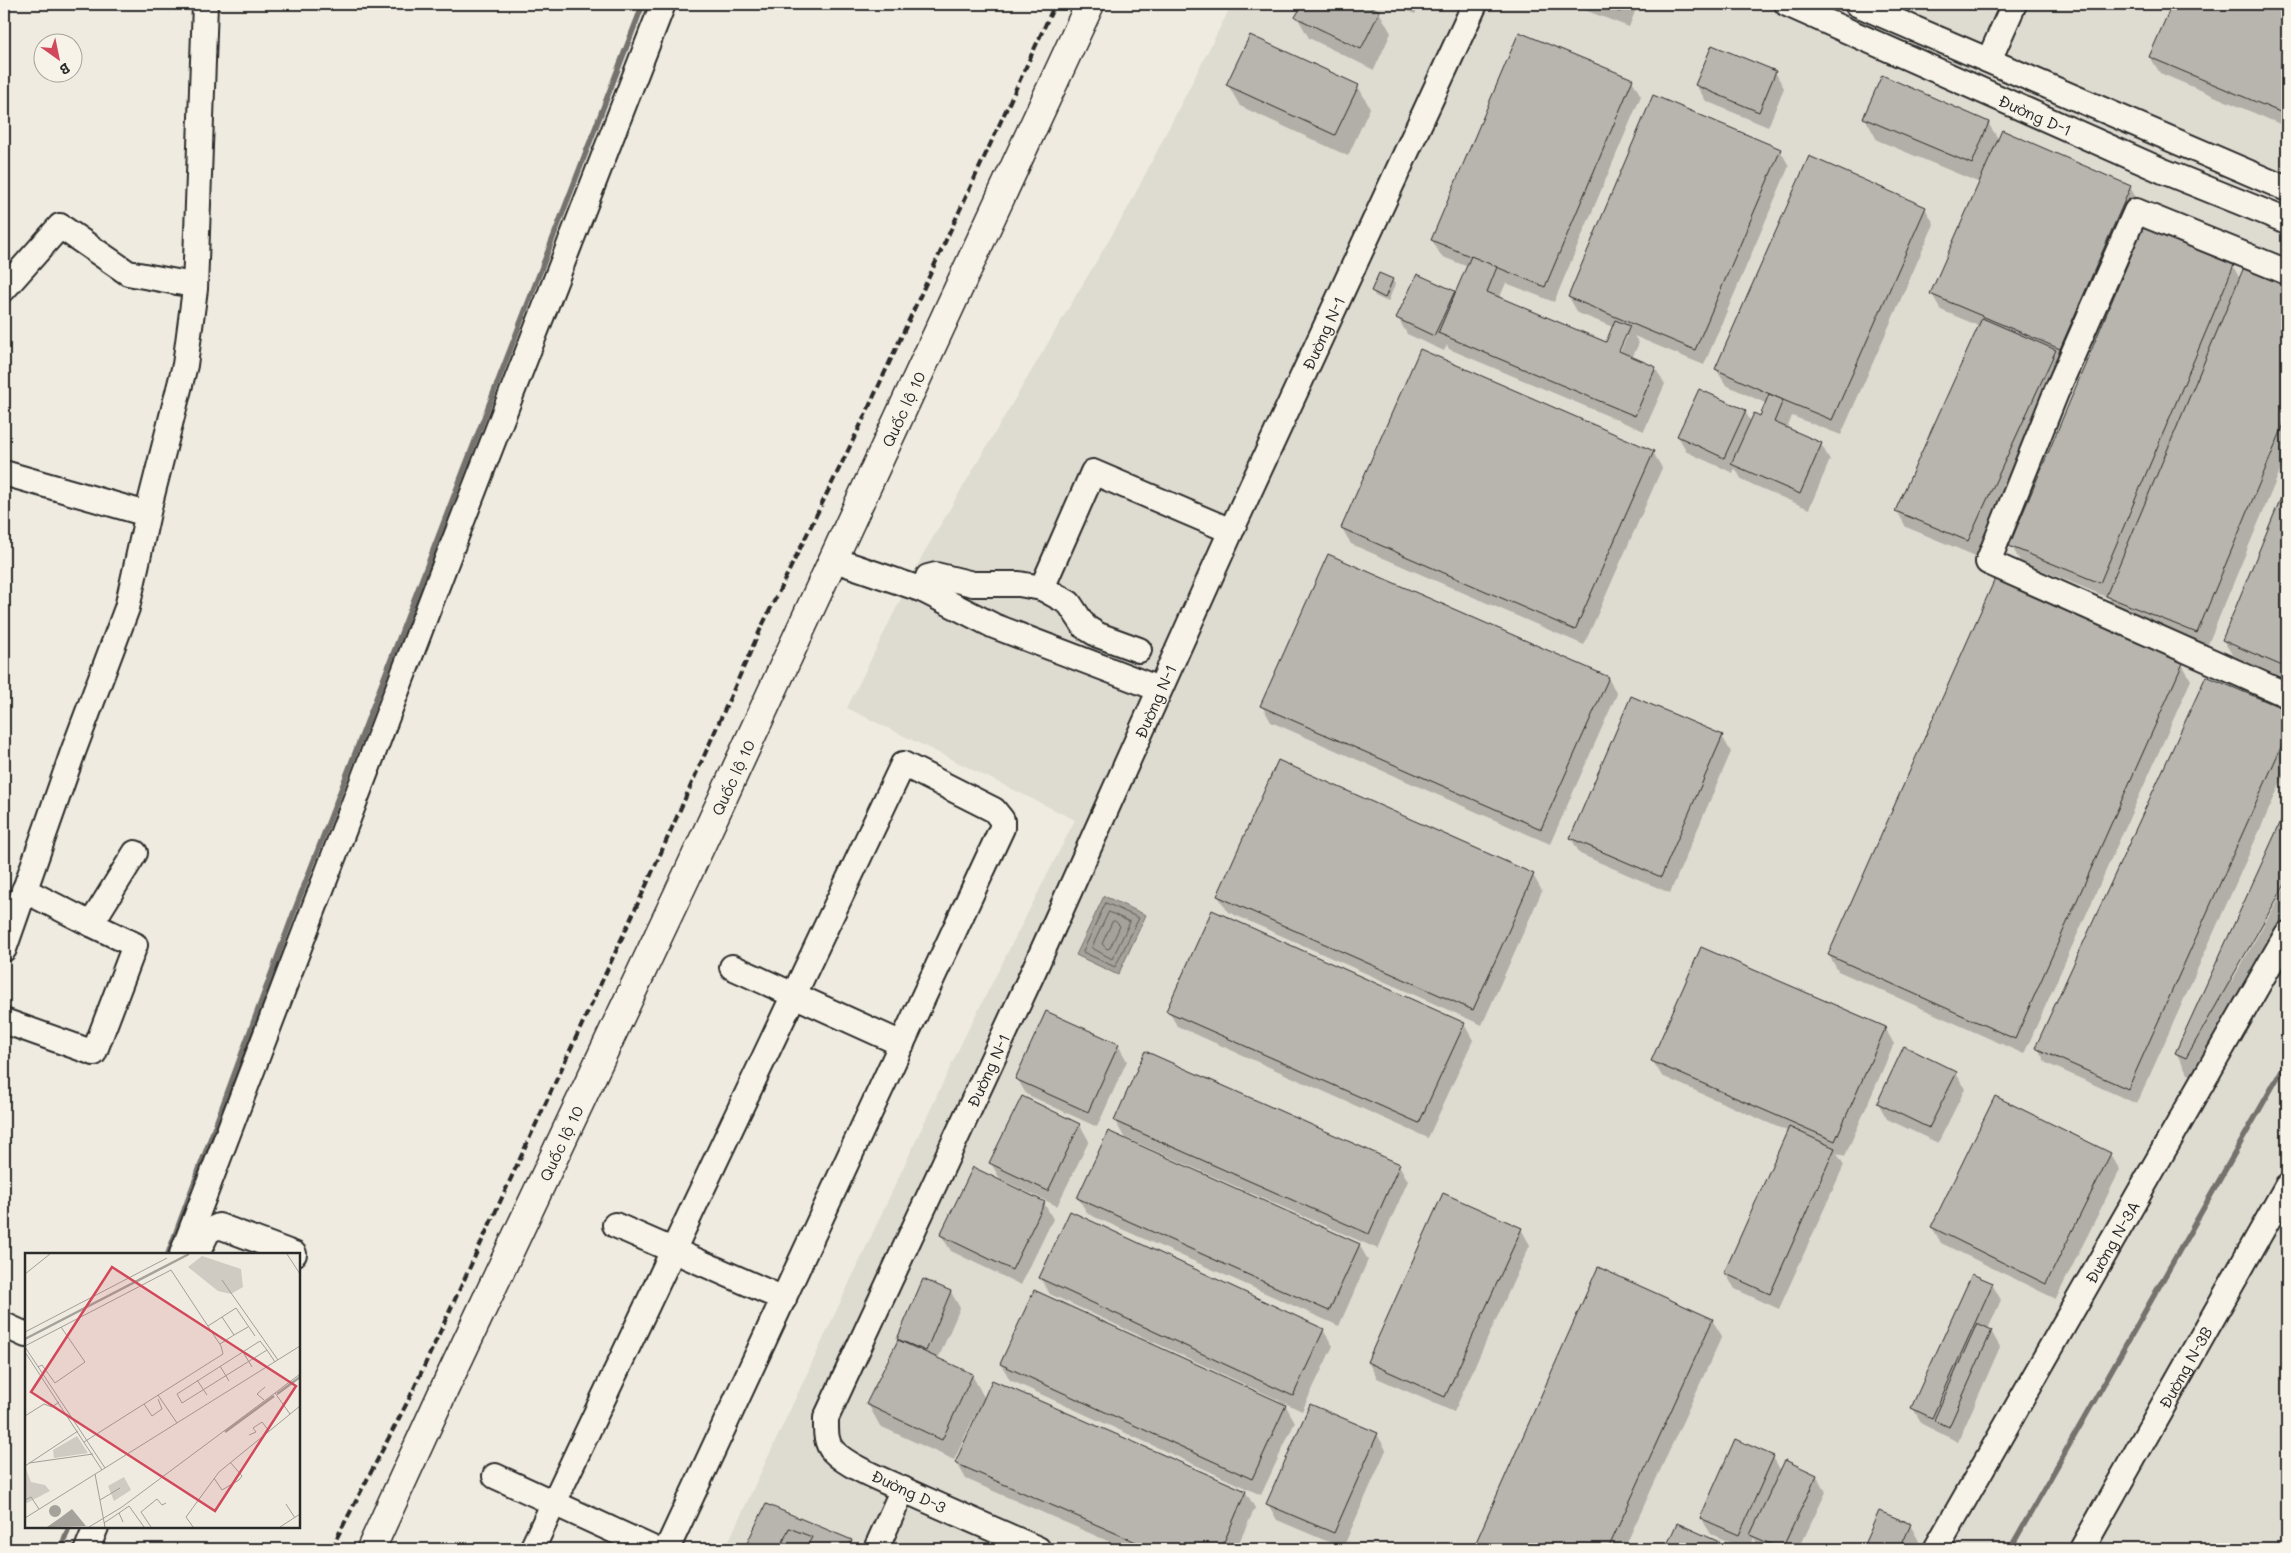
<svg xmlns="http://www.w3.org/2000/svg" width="2291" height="1553" font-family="Mali,sans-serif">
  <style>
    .built { fill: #dedbd1 }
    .water { fill: #a4a29a; stroke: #74726e }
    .shadow { fill: #0003; fill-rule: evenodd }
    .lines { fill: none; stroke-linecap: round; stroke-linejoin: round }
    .shore { stroke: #5b5b57; stroke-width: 1 }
    .stream { stroke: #74726e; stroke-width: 5.5 }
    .building { fill: #b8b5ae; stroke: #2b2b2b }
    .minor-casing { stroke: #2b2b2b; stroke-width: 28 }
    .trunk-casing { stroke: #2b2b2b; stroke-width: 31 }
    .minor { stroke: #f7f3e8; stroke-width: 24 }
    .trunk { stroke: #f7f3e8; stroke-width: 28 }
    .rail { stroke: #2b2b2b; stroke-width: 4; stroke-dasharray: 8 4; stroke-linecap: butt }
    .labels { text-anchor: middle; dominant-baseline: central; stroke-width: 4; stroke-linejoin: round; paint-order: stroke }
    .street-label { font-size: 16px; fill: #2b2b2b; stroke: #f7f3e8 }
    .inset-river { fill: none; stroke: #a4a29a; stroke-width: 2.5 }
    .inset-road { fill: none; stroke: #a19e98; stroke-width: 1 }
    .view { fill: #d1495b; fill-opacity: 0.15; stroke: #d1495b; stroke-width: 2.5 }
    .inset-edge { fill: none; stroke: #2b2b2b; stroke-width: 2.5 }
  </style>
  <rect width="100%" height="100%" fill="#efebe0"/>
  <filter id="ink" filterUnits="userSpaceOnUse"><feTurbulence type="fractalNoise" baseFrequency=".02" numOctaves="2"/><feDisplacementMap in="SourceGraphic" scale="10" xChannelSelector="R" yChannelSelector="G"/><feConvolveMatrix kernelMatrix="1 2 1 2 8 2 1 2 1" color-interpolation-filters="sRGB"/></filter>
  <g filter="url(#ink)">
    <!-- built -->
    <polygon class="built" points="1232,4 2287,4 2287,1549 725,1549 961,1044 1075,820 847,708 922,556 1129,206"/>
    <!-- water -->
    <polygon class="water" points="1104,896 1146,915 1118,975 1076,955"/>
    <!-- shadow -->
    <g class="shadow">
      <polygon points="1304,4 1375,4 1373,9 1379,12 1391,33 1374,70 1309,38 1297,17"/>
      <polygon points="1392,4 1420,4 1415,14"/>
      <polygon points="1440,4 1450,4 1448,7"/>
      <polygon points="1569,4 1638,4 1629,27"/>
      <polygon points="2173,4 2287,4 2287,127 2160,73 2150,57"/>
      <polygon points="1775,72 1784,88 1768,127 1706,101 1696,85"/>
      <path d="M 1632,80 L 1641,96 L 1554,302 L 1506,283 L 1499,299 L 1606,344 L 1613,327 L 1578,313 L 1569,297 L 1780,150 L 1789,166 L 1704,365 L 1634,336 L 1639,343 L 1632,358 L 1655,368 L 1665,384 L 1644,431 L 1449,349 L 1447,345 L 1444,351 L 1407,334 L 1398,318 L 1418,275 L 1457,293 L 1468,267 L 1441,256 L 1432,240 ZM 1625,336 L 1627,336 L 1618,357 L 1616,356 Z"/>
      <polygon points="1228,85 1358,86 1370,108 1348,156 1240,106"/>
      <polygon points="1865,118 1988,123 1999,140 2130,187 2139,203 1978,557 1906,527 1897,511 1979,326 1941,310 1932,294 1980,183 1877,140"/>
      <polygon points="1925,208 1934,224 1841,435 1792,416 1787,429 1821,444 1830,460 1809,509 1742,480 1735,468 1733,473 1687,452 1678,436 1745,411 1751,422 1761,418 1767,404 1726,385 1716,369"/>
      <polygon points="2233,266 2240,279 2244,269 2287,287 2287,454 2206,649 2117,612 2109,598 2020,561 2011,545"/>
      <polygon points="1392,280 1395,284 1388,302 1375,296 1373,291"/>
      <polygon points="1653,452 1662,468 1584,645 1351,544 1342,528"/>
      <polygon points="2287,487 2287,679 2233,656 2223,640"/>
      <polygon points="2182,664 2191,680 2024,1054 1838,971 1829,955"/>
      <polygon points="1608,678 1617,694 1550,844 1271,722 1262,706"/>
      <polygon points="2206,678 2287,712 2287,769 2137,1104 2046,1063 2037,1047"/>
      <polygon points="1722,736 1731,752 1670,893 1580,854 1571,838"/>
      <polygon points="2283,821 2287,823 2287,879 2230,980 2232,981 2287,884 2287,924 2199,1078 2188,1074 2176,1053"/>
      <polygon points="1533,875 1542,891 1482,1025 1228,912 1218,896"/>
      <polygon points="1168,1010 1464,1024 1473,1040 1428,1138 1177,1026"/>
      <polygon points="1885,1028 1894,1044 1845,1156 1837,1153 1844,1165 1779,1309 1735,1289 1725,1273 1789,1132 1662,1076 1652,1060"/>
      <polygon points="1118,1045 1127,1061 1097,1127 1026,1094 1017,1078"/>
      <polygon points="1956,1073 1965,1089 1938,1143 1887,1119 1878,1103"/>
      <polygon points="1023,1098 1080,1125 1089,1141 1057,1206 1000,1179 991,1163"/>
      <polygon points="1115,1121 1399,1165 1408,1181 1378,1249 1124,1137"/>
      <polygon points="2110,1154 2120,1170 2056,1299 1941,1243 1932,1227"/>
      <polygon points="1078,1198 1359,1244 1368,1260 1339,1326 1088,1214"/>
      <polygon points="1044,1203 1053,1219 1021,1285 951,1251 941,1235"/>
      <polygon points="1521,1229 1530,1245 1454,1412 1377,1378 1368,1362"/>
      <polygon points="1599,1268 1712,1320 1722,1336 1624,1549 1474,1549"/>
      <polygon points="1040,1278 1323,1330 1333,1346 1302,1411 1050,1294"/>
      <polygon points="1992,1284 2001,1300 1988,1329 1991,1331 2000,1347 1958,1442 1922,1424 1913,1408"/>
      <polygon points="951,1292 960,1308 938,1359 972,1375 985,1399 1246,1492 1255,1508 1236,1549 1126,1549 966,1479 957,1463 977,1416 975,1415 954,1460 880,1426 868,1404 899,1339"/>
      <polygon points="1035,1292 1286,1406 1295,1422 1261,1495 1010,1380 1001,1364"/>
      <polygon points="1377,1434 1386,1450 1343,1548 1277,1520 1268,1504"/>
      <polygon points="1773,1457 1781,1471 1817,1476 1826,1492 1799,1549 1760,1549 1754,1538 1749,1549 1746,1549 1711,1534 1701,1518"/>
      <polygon points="766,1505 851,1541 856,1549 745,1549"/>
      <polygon points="1880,1512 1910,1525 1919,1541 1916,1549 1863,1549"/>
      <polygon points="1677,1524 1732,1549 1666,1549"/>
    </g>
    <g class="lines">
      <!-- shore -->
      <g class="shore">
        <polygon points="1106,903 1139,918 1115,967 1083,952"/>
        <polygon points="1109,912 1130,922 1112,959 1092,948"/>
        <polygon points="1115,921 1120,926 1110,948 1107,949 1102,944 1112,922"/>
      </g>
      <!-- stream -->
      <g class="stream">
        <polyline points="168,1254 294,912 643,4"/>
        <polyline points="61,1549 69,1527"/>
        <polyline points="2010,1549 2287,1061"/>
      </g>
    </g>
    <!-- building -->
    <g class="building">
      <polygon points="1303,4 1364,4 1380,11 1361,49 1295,17"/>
      <polygon points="1599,4 1623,4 1620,12"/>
      <polygon points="2172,4 2287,4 2287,115 2149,57"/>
      <polygon points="1519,32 1633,79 1545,287 1431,240"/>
      <polygon points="1250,35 1359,85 1335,135 1226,85"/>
      <polygon points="1712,45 1776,71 1759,112 1695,85"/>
      <polygon points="1882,75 1989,122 1972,164 1863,118"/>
      <polygon points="1653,95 1781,149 1695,350 1568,297"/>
      <polygon points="2002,130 2131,186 2060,349 1930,294"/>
      <polygon points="1809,156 1926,207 1832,420 1783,400 1715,369"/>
      <polygon points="2143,227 2234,265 2100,583 2009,546"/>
      <polygon points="1471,256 1497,267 1487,292 1606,342 1615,320 1630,326 1619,351 1656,367 1635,416 1438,333"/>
      <polygon points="2244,267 2287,285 2287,417 2197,633 2106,596"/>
      <polygon points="1379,273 1393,279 1385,298 1371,291"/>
      <polygon points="1417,274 1455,291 1434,336 1396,318"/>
      <polygon points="1982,318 2056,350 1968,541 1895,511"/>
      <polygon points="1420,349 1654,451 1575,630 1341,528"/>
      <polygon points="1699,389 1746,410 1724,458 1677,436"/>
      <polygon points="1769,394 1783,400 1774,422 1822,443 1800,494 1731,464 1754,413 1760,416"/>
      <polygon points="2287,483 2287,668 2222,640"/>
      <polygon points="1328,554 1609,677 1541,829 1260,706"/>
      <polygon points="1995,579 2183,663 2015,1039 1828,955"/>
      <polygon points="2206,676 2287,710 2287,734 2128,1089 2035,1048"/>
      <polygon points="1631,696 1723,735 1661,877 1570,838"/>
      <polygon points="1278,760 1534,874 1473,1010 1217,896"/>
      <polygon points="2282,819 2287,822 2287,881 2186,1058 2175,1053"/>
      <polygon points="1212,910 1465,1023 1419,1123 1166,1011"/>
      <polygon points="1701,947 1886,1027 1835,1141 1651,1061"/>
      <polygon points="1046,1011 1119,1044 1088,1112 1015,1079"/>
      <polygon points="1904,1046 1957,1072 1929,1128 1877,1103"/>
      <polygon points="1145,1051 1400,1164 1369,1234 1114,1121"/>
      <polygon points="1022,1096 1080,1124 1048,1191 989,1163"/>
      <polygon points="1995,1096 2111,1153 2046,1284 1931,1227"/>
      <polygon points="1789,1127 1835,1148 1770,1294 1724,1273"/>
      <polygon points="1108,1131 1360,1244 1329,1311 1077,1198"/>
      <polygon points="973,1167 1045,1202 1012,1270 940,1235"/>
      <polygon points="1443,1193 1522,1228 1445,1397 1367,1362"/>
      <polygon points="1070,1211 1324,1329 1293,1396 1039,1278"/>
      <polygon points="1598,1267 1713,1319 1608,1549 1473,1549"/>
      <polygon points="1972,1274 1993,1283 1932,1418 1911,1408"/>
      <polygon points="923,1279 951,1291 926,1351 897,1339"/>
      <polygon points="1034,1290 1286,1405 1252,1479 1000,1364"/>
      <polygon points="1977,1323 1992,1330 1949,1427 1934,1420"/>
      <polygon points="898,1340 973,1374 942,1440 866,1404"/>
      <polygon points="992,1380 1246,1491 1221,1549 1152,1549 955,1463"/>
      <polygon points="1310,1404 1378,1433 1334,1533 1266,1504"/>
      <polygon points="1735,1439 1774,1456 1739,1535 1700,1518"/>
      <polygon points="1785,1460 1817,1475 1782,1549 1750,1535"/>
      <polygon points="766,1504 852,1540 848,1549 806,1549 812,1537 789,1528 780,1549 744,1549"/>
      <polygon points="1879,1511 1911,1524 1900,1549 1862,1549"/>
      <polygon points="1677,1523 1735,1549 1665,1549"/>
    </g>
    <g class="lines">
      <!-- minor casing -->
      <g class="minor-casing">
        <g id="minor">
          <path id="s1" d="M 1787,4 L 2163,171 L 2287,221"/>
          <polyline points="1857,4 2287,189"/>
          <polyline points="1989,60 2014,4"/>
          <polyline points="2287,272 2136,211 2057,390 1988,562 2287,695"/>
          <polyline points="4,289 60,226 128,273 193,285"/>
          <polyline points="4,473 147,514"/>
          <polyline points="832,559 923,590 994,626 1159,689"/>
          <polyline points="923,590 928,577 936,575 973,584 1019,584 1042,588"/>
          <polyline points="1139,650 1098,635 1085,627 1069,603 1042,588 1093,472 1231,531"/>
          <polyline points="24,890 91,924"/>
          <polyline points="4,949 73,752 127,608 151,499 185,365 195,289 205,4"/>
          <polyline points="732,967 902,1044"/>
          <polyline points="4,1021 94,1053 135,945 91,924 135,853"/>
          <polyline points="615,1225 784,1299"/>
          <polyline points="182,1254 443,570 663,4"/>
          <polyline points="197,1254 208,1231 219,1226 294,1254"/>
          <polyline points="4,1325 26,1335"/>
          <polyline points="495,1476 654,1549"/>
          <polyline points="87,1549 96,1527"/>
          <polyline points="532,1549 903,764 994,810 1002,820 1002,828 667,1549"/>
          <polyline points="876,1549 903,1489"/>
          <path id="s2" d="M 1038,1549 C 995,1530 953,1512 911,1493 C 890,1483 849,1468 833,1451 C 825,1442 826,1430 826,1418 L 1034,970 L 1231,531 L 1475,4"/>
          <path id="s3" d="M 1936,1549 L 2287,934"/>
          <path id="s4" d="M 2082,1549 L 2287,1186"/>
        </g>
      </g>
      <!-- trunk casing -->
      <g class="trunk-casing">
        <g id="trunk">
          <path id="s5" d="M 371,1549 L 442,1394 L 689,871 L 1090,4"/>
        </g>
      </g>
      <!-- minor -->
      <use href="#minor" class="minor"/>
      <!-- trunk -->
      <use href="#trunk" class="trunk"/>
      <!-- rail -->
      <polyline class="rail" points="331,1549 409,1399 651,875 761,628 861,424 1055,4"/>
    </g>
  </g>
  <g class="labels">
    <!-- street labels -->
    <g class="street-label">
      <text stroke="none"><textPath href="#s1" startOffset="272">Đường D-1</textPath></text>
      <text stroke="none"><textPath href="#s2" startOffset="1456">Đường N-1</textPath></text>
      <text stroke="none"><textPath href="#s5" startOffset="1258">Quốc lộ 10</textPath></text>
      <text stroke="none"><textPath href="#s2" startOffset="1051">Đường N-1</textPath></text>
      <text stroke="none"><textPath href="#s5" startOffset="852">Quốc lộ 10</textPath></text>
      <text stroke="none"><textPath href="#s2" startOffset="646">Đường N-1</textPath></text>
      <text stroke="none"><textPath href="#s5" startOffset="448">Quốc lộ 10</textPath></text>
      <text stroke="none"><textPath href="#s3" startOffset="354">Đường N-3A</textPath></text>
      <text stroke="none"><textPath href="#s4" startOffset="209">Đường N-3B</textPath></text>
      <text transform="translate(909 1491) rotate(25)">Đường D-3</text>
    </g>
  </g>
  <!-- overview -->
  <g transform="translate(25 1253)">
    <rect width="275" height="275" fill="#efebe0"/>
    <path d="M 177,3 L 216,16 L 218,34 L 206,41 L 193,38 L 163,14 ZM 52,183 L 63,200 L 29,205 L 28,197 ZM 1,216 L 6,229 L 20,232 L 25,238 L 0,251 ZM 99,224 L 106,237 L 89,248 L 83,233 Z" fill="#cfcbc2"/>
    <path d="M24 258a6 6 0 1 1 12 0a6 6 0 1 1-12 0ZM 47,256 L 61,273 L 22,274 L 35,265 Z" fill="#a4a29a"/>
    <path class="inset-river" d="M 0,86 L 164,1M 252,141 L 275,124M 200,179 L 249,143"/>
    <path class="inset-road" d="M 262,1 L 275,21M 0,21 L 25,1M 197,27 L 253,107M 197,64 L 211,55 L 230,83M 183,73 L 197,64 L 209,82 L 195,91M 0,79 L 142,5M 209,82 L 223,74M 0,93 L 146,17 L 196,93 L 198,101 L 59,189M 0,94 L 80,215M 242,97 L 157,150 L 152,141 L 235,88 L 242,97 L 250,109M 0,99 L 77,217M 218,99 L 227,114M 195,113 L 204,128M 13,114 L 17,112 L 30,130 L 60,109 L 36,74M 172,127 L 182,142M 133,142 L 152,170M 239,147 L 232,141 L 240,134M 119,151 L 127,163 L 137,156 L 133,146M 265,161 L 250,140 L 275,121M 0,163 L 19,151 L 27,154 L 34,149M 224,182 L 231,179 L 228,175 L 237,169 L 244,178M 4,210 L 68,201M 0,213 L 53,178M 70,221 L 80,274M 189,225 L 197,237 L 214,227 L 217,223 L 205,209M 0,247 L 6,244 L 14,256M 75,247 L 95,235M 261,251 L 270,265M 94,260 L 104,253 L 119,274M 0,265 L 275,93M 79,270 L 94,260 L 98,269M 64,274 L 97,254 L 250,140M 126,274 L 116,259 L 132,246 L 137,252 L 141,250M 168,274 L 161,264 L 194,219 L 275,153M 255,274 L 275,261"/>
    <path class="view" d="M 87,14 L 271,133 L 190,258 L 6,139 Z"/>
    <rect width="275" height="275" class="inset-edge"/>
  </g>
  <!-- margin -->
  <rect width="2291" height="1553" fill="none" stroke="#f7f3e8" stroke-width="20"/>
  <rect x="10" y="10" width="2271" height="1533" fill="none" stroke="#2b2b2b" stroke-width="2" filter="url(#ink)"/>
  <!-- north arrow -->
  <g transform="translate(58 58) rotate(147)"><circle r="24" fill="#f7f3e8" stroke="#a5a39c"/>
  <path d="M0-4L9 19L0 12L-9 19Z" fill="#d1495b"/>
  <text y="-8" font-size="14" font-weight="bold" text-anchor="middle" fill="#2b2b2b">B</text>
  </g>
</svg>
